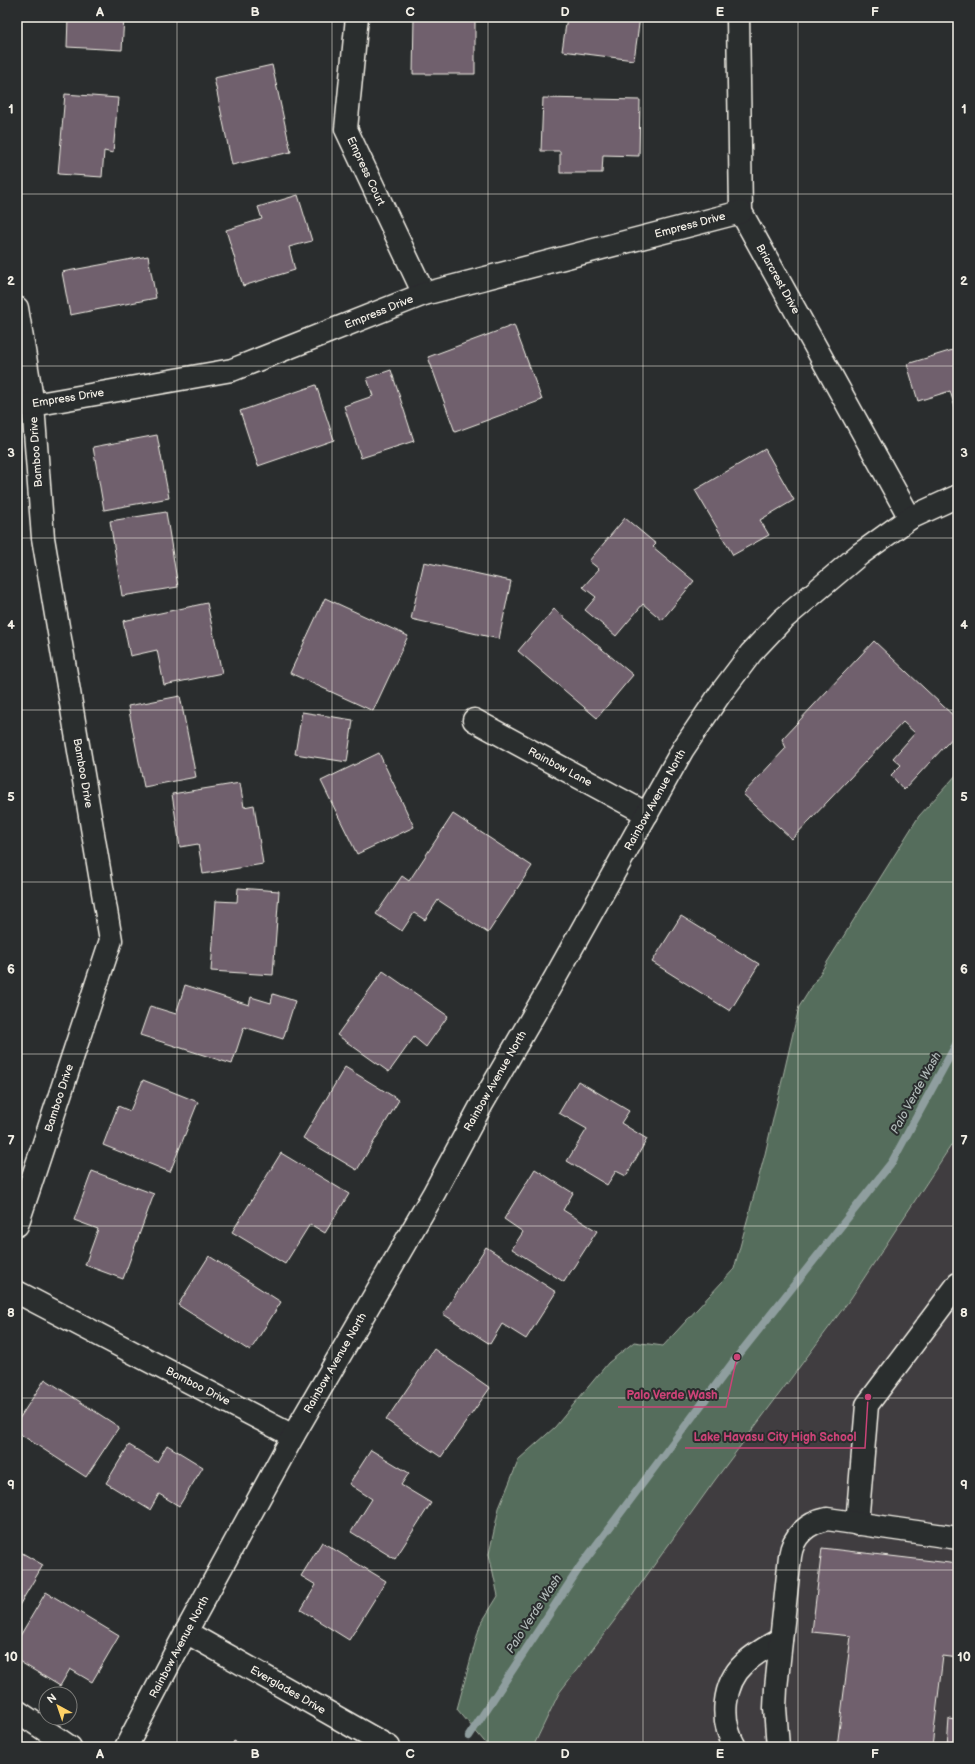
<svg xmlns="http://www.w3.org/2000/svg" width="975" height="1764" font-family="'Balsamiq Sans',sans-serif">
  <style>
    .built { fill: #3f3d41 }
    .green { fill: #556d5b; stroke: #a4afa2 }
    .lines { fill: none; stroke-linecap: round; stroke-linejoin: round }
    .stream { stroke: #8f9e9f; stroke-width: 8 }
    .building { fill: #70616d; stroke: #f4f1e8 }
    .minor-casing { stroke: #f4f1e8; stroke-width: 25 }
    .minor { stroke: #2a2d2e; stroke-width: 22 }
    .grid { fill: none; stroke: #f4f1e8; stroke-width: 1; stroke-opacity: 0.55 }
    .labels { text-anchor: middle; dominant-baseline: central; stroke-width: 4; stroke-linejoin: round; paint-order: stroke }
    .street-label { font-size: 11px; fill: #f4f1e8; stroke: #2a2d2e }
    .water-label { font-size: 12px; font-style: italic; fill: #b0b9b8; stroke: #2a2d2e }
    .leader { fill: none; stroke: #cc4377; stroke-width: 1.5 }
    .callout-dot { fill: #cc4377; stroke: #2a2d2e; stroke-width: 1.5 }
    .callout-label { font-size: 12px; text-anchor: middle; font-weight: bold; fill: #cc4377; stroke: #2a2d2e; stroke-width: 4; stroke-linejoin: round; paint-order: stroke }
    .neatline { fill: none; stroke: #f4f1e8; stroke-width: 1.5 }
    .grid-label { font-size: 13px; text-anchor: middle; font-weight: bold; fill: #f4f1e8 }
  </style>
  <rect width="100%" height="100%" fill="#2a2d2e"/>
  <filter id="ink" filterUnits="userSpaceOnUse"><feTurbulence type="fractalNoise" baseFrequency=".025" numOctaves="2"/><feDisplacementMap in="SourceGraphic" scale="8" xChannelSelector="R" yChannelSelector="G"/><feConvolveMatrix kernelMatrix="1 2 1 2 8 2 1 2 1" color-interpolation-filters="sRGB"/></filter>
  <g filter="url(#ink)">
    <!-- built -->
    <polygon class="built" points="958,1136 958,1747 533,1747 559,1693 610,1626 715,1480 840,1314"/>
    <!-- green -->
    <polygon class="green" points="958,773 958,1135 851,1298 715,1480 614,1621 559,1693 533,1747 489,1747 457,1709 480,1625 498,1596 489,1554 499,1508 519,1459 555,1427 608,1363 634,1342 663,1346 734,1269 765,1154 799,1007 919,816"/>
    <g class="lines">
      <!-- stream -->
      <polyline class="stream" points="469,1736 580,1567 737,1357 892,1162 958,1041"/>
    </g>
    <!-- building -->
    <g class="building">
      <polygon points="68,17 124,17 122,50 67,47"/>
      <polygon points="414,17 475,17 475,74 413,74"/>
      <polygon points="567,17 640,17 634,60 562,51"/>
      <polygon points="272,65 291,152 232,165 214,78"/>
      <polygon points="65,94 118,98 113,153 104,151 102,177 58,174"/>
      <polygon points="543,98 640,100 639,156 603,155 602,173 560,173 560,151 541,151"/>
      <polygon points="298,195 312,241 289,247 295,270 243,286 226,230 262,219 258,207"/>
      <polygon points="148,256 156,298 70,315 62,272"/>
      <polygon points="514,325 542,400 455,432 428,357"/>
      <polygon points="958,341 958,417 950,391 918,401 907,364 956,349 954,343"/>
      <polygon points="391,370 414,441 361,458 344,406 373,396 367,378"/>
      <polygon points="316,385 334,440 258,466 240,411"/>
      <polygon points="157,435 169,498 104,510 93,447"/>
      <polygon points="765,449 794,500 760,520 769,535 733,555 695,490"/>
      <polygon points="166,512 178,587 122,596 110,521"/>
      <polygon points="625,518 656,544 653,547 694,581 662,620 643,604 616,636 585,610 596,597 583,587 599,569 589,561"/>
      <polygon points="424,562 511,581 499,639 411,619"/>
      <polygon points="325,598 408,636 373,711 290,673"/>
      <polygon points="207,603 222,673 164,685 157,650 130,656 123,621"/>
      <polygon points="554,609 633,675 597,718 518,651"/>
      <polygon points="874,641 958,720 958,732 904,790 891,775 901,765 893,758 915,733 903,722 792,839 743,794 786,748 782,739"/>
      <polygon points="180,696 196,777 144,787 128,706"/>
      <polygon points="302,712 353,720 347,762 295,754"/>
      <polygon points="379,753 414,827 357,854 321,781"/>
      <polygon points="240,783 244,807 254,805 263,864 203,874 198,844 180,847 172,794"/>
      <polygon points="453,814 532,866 488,933 438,900 425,920 414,913 402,931 376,914 402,876 409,881"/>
      <polygon points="238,888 279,891 273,975 211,971 216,901 237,902"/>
      <polygon points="681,916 759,964 730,1011 652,962"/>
      <polygon points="383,971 448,1016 426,1047 414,1037 389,1072 337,1035"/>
      <polygon points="185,985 249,1005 251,997 271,1003 273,994 295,1001 283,1039 244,1027 232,1064 140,1035 150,1006 176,1014"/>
      <polygon points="345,1067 399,1100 357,1170 303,1138"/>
      <polygon points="143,1080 198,1102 170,1172 103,1145 118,1106 130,1111"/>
      <polygon points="578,1081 629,1111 621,1123 647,1139 626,1176 616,1171 607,1185 567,1161 587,1129 559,1113"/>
      <polygon points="281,1153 349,1194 325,1233 310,1224 285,1264 232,1232"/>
      <polygon points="535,1169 573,1193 563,1210 597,1231 564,1282 512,1249 523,1232 504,1219"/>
      <polygon points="92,1171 154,1194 123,1279 85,1265 98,1229 74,1220"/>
      <polygon points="486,1247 556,1292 526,1339 502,1324 490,1344 443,1314"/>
      <polygon points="209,1256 281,1302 250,1351 178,1305"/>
      <polygon points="434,1349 490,1388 441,1457 386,1420"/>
      <polygon points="45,1379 119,1427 86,1477 17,1432 17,1422"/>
      <polygon points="129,1445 157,1462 167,1445 203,1467 179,1506 159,1494 150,1510 106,1483"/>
      <polygon points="371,1450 409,1473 401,1485 431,1503 395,1559 351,1532 372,1499 349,1484"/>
      <polygon points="322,1542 386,1581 349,1640 301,1610 316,1585 301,1576"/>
      <polygon points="822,1548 958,1564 958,1658 943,1656 932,1747 837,1747 851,1636 812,1632"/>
      <polygon points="17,1550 43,1565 17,1609"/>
      <polygon points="46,1592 119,1636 92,1682 70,1669 60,1686 17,1660 17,1641"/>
      <polygon points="949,1719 958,1720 958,1747 947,1747"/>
      <polygon points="234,1741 246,1747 231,1747"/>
    </g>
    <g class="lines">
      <!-- minor casing -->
      <g class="minor-casing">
        <g id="minor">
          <polyline points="357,17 346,129 424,294"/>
          <polyline points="738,17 741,212 910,518"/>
          <polyline points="17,308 33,405 43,538 111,940 17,1225"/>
          <polyline points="18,404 33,405 232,370 424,294 741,212"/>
          <polyline points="474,720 647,814"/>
          <polyline points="17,1292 293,1436"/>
          <polyline points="857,1524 867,1405 958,1284"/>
          <polyline points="186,1632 389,1747"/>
          <polyline points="17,1711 70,1747"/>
          <polyline points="126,1747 186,1632 293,1436 434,1193 482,1104 555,978 683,749 720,694 751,653 782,620 860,554 910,518 958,496"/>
          <path d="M 735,1747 C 720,1721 722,1684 745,1663 C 755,1653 769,1646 781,1639"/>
          <path d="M 778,1747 L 775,1708 L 776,1688 L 790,1556 C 793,1536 807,1523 827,1519 L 958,1538"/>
        </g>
      </g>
      <!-- minor -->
      <use href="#minor" class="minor"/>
    </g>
  </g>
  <!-- grid -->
  <path class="grid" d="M 177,17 L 177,1747M 332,17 L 332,1747M 488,17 L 488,1747M 643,17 L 643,1747M 798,17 L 798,1747M 17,194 L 958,194M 17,366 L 958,366M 17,538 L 958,538M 17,710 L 958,710M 17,882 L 958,882M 17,1054 L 958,1054M 17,1226 L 958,1226M 17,1398 L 958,1398M 17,1570 L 958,1570"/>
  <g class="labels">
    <!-- street labels -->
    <g class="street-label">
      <text transform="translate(366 171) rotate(65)">Empress Court</text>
      <text transform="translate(690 225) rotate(-15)">Empress Drive</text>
      <text transform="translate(778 279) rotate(61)">Briarcrest Drive</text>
      <text transform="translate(379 312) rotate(-22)">Empress Drive</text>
      <text transform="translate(68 398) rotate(-9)">Empress Drive</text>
      <text transform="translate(36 452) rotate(-94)">Bamboo Drive</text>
      <text transform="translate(560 767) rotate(28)">Rainbow Lane</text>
      <text transform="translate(83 773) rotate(80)">Bamboo Drive</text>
      <text transform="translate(655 800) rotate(-61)">Rainbow Avenue North</text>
      <text transform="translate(495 1081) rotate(-60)">Rainbow Avenue North</text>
      <text transform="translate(59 1098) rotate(-72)">Bamboo Drive</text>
      <text transform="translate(335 1363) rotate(-60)">Rainbow Avenue North</text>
      <text transform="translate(198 1386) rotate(27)">Bamboo Drive</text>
      <text transform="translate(179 1647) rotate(-62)">Rainbow Avenue North</text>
      <text transform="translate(288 1690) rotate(30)">Everglades Drive</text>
    </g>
    <!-- water labels -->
    <g class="water-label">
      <text transform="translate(916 1093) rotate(-61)">Palo Verde Wash</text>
      <text transform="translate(534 1614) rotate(-57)">Palo Verde Wash</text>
    </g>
  </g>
  <!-- callouts -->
  <path class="leader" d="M737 1357L726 1407H618M868 1397L865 1448H685"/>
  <g class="callout-dot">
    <circle cx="737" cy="1357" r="4"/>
    <circle cx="868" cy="1397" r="4"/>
  </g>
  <g class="callout-label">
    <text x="672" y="1399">Palo Verde Wash</text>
    <text x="775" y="1441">Lake Havasu City High School</text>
  </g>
  <!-- margin -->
  <rect width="975" height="1764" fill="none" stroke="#2a2d2e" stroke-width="44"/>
  <!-- north arrow -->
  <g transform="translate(58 1706) rotate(320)"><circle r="19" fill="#2a2d2e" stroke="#7b7b78"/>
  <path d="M0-3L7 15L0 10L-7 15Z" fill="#ffd166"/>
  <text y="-6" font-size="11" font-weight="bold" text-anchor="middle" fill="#f4f1e8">N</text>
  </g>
  <rect x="22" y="22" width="931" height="1720" class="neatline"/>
  <g class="grid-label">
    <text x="100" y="16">A</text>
    <text x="255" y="16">B</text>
    <text x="410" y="16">C</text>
    <text x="565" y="16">D</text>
    <text x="720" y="16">E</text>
    <text x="875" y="16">F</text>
    <text x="11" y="113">1</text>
    <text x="964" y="113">1</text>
    <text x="11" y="285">2</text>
    <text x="964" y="285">2</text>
    <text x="11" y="457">3</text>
    <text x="964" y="457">3</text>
    <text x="11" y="629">4</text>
    <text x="964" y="629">4</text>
    <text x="11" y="801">5</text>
    <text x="964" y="801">5</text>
    <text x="11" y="973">6</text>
    <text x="964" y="973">6</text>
    <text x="11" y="1145">7</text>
    <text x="964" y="1145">7</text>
    <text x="11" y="1317">8</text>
    <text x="964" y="1317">8</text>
    <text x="11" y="1489">9</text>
    <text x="964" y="1489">9</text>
    <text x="11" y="1661">10</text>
    <text x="964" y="1661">10</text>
    <text x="100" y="1758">A</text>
    <text x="255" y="1758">B</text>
    <text x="410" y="1758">C</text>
    <text x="565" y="1758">D</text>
    <text x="720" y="1758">E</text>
    <text x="875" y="1758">F</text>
  </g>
</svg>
